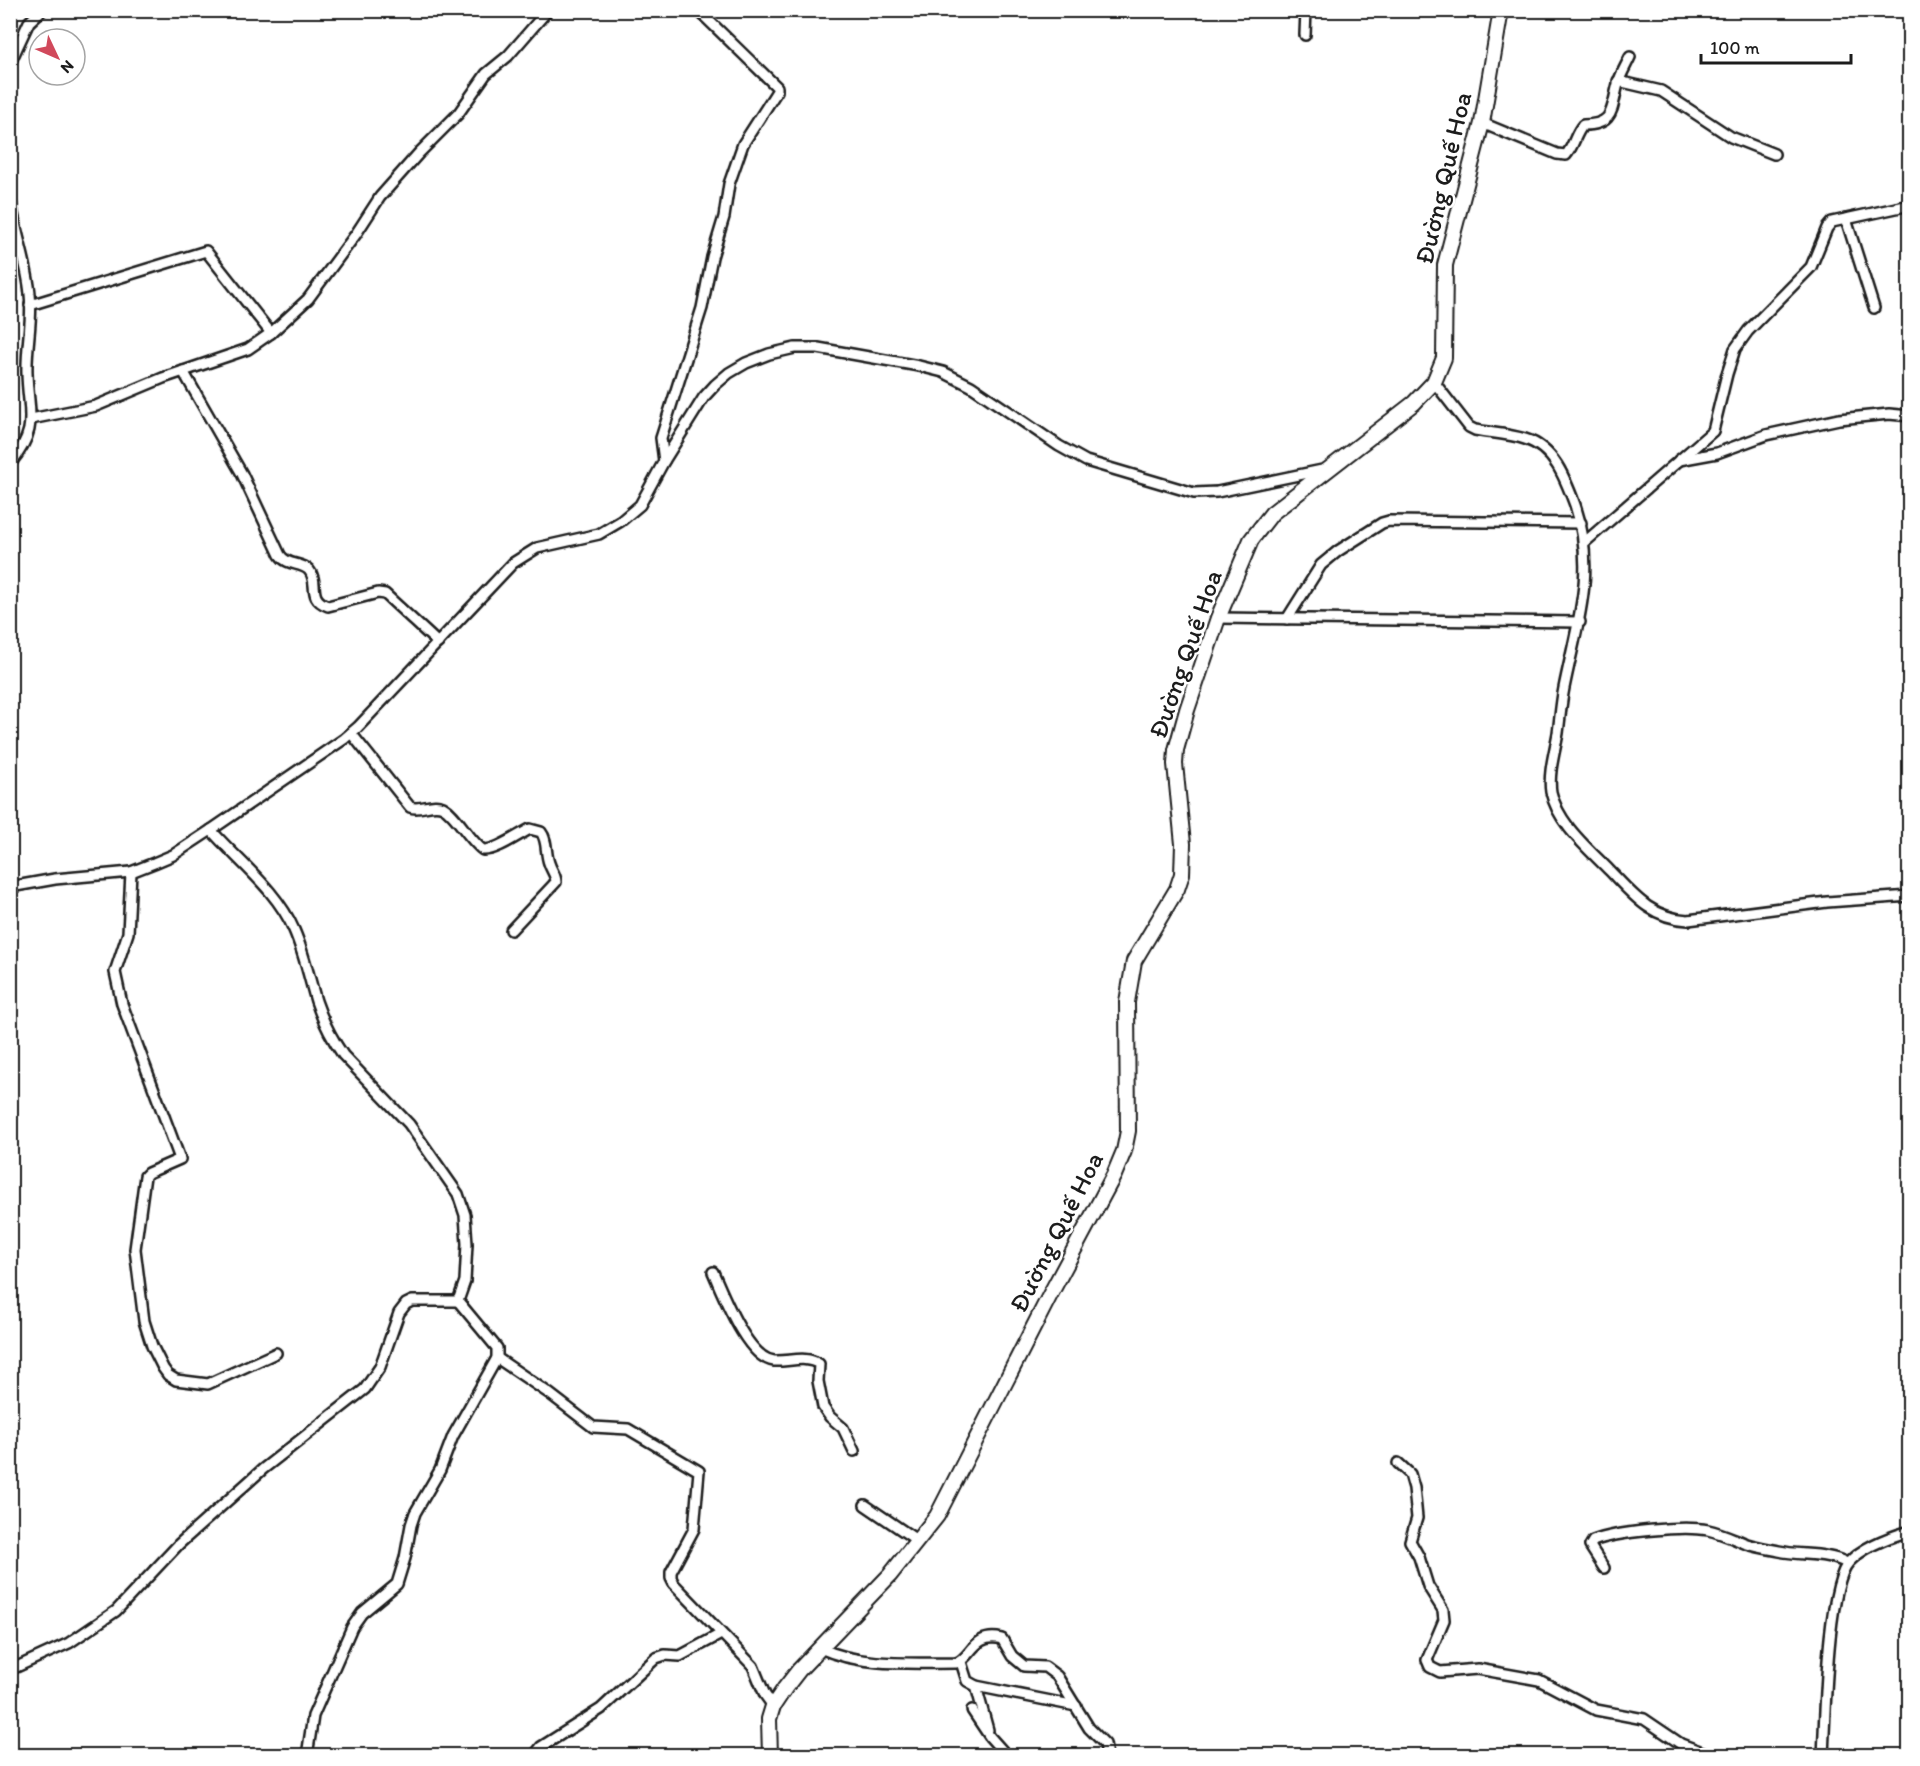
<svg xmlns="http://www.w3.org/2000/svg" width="1920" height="1766" font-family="Itim,sans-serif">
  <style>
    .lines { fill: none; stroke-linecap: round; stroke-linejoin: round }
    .street-casing { stroke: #1c1c1c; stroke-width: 14 }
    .secondary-casing { stroke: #1c1c1c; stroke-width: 18 }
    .street { stroke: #fff; stroke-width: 9 }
    .secondary { stroke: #fff; stroke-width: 14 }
    .labels { text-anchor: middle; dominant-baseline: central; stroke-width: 5; stroke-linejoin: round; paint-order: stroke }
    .street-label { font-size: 26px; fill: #1c1c1c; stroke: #fff }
  </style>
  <rect width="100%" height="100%" fill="#fff"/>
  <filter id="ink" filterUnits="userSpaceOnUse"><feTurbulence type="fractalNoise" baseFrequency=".0167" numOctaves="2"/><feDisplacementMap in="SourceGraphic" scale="12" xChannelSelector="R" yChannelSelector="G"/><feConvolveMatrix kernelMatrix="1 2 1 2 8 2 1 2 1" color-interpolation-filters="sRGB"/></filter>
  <g filter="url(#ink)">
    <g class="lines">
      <!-- street casing -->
      <g class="street-casing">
        <g id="street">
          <polyline points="1305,35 1306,10"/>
          <polyline points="10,63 29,22 42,10"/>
          <polyline points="1618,81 1661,91 1731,137 1774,154"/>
          <path d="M 1482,123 L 1557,154 L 1566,155 C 1574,146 1575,134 1583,125 C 1615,125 1611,109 1618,84 C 1620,75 1626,66 1630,57"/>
          <path d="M 10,193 C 13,228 27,260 30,294 C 33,320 26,346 27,373 C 28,415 40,427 10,464"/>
          <polyline points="1846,219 1874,308"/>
          <polyline points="30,305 206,251 271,333"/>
          <path d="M 183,371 L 242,474 L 280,555 C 287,566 301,562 309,570 C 320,583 306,598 328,606 L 378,593 L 385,594 L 438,643"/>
          <path d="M 1434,382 L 1469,427 L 1475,430 C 1491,433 1509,434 1525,439 C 1554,448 1565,478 1575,505 C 1597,571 1577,623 1564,688 C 1561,703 1560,718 1558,733 C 1555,751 1548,773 1551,792 C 1558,824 1588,848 1610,871 C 1634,896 1651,918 1688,920 L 1827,902 L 1910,896"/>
          <polyline points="31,419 96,406 163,378 248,349 271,333 308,299 356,234 380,197 419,153 458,114 486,74 508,56 548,10"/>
          <polyline points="1679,460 1717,453 1766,435 1839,419 1889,414 1910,416"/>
          <polyline points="664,461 661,438 702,308 712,257 724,217 729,184 743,144 777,91 777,87 698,10"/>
          <polyline points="1585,542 1713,431 1727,374 1735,349 1748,331 1811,267 1827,228 1832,222 1910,205"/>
          <polyline points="1218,618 1580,622"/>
          <polyline points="1287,619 1321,565 1338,551 1382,523 1389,521 1581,523"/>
          <path d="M 351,733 L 410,807 C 420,811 433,802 443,807 C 455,813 470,841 483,850 C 496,851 518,835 530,829 L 541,832 C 548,841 545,852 549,863 C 551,870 556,875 556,882 L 511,930"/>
          <path d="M 211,830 C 239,862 277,890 294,930 C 304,953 309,977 316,1001 C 322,1019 332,1039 343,1055 L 409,1124 L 458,1194 L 465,1215 L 467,1244 L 465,1281 L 458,1301 L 497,1348 L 497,1358 L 453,1436 L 440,1470 L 415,1513 L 411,1525 L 405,1558 L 397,1584 L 362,1613 L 352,1627 L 313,1716 L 307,1756"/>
          <polyline points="131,872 128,933 115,972 122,1004 180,1159 148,1173 145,1176 135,1249 144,1321 152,1346 163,1368 168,1375 176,1380 208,1384 276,1353"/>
          <polyline points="10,887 55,879 131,872 154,863 173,855 211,830 344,739 358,727 513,563 537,548 599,534 621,521 640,505 664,461 704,397 715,385 729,373 746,363 769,354 795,348 818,348 919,366 943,372 971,386 1059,446 1086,461 1194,493 1217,492 1327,469"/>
          <path d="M 713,1272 C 723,1294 747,1358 774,1361 C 789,1362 806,1355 819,1364 L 818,1381 L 823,1407 L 830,1417 L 843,1428 L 854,1451"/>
          <polyline points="497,1358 550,1394 593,1427 628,1429 699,1471 694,1529 671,1572 671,1578 674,1584 753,1666 765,1695 773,1706"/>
          <polyline points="1398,1463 1410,1474 1414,1488 1417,1518 1410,1541 1419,1557 1428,1586 1443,1610 1444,1620 1427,1660 1430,1667 1440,1672 1478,1669 1539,1680 1596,1710 1644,1719 1681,1744 1713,1756"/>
          <polyline points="865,1505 918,1541"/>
          <path d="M 1604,1568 L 1590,1546 L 1593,1541 C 1616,1532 1684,1525 1708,1530 C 1722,1533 1734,1539 1747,1544 C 1757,1547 1769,1549 1779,1551 C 1802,1556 1826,1552 1847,1563"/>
          <path d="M 820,1648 C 861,1667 911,1663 956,1663 C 972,1658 973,1632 1002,1639 L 1012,1656 L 1024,1666 L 1045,1667 L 1057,1676 L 1089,1728 L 1105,1744 L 1107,1756"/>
          <polyline points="961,1662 967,1681 976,1686 1076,1706"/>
          <polyline points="10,1670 69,1643 116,1611 179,1544 263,1469 365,1389 380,1367 399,1313 406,1304 412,1301 458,1301"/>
          <polyline points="976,1686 988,1730"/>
          <polyline points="972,1710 990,1737 1007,1756"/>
          <polyline points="534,1756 541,1747 601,1709 656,1658 665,1655 680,1656 721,1634"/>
          <path d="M 1823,1756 C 1825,1720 1827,1585 1849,1562 C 1864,1546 1889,1537 1910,1531"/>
        </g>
      </g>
      <!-- secondary casing -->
      <g class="secondary-casing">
        <polyline id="secondary" points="770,1756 769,1719 773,1706 785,1688 799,1670 890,1575 937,1516 1052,1291 1114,1175 1124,1151 1128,1131 1127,1002 1134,961 1177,889 1182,874 1183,844 1175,764 1176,750 1187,710 1218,618 1251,540 1272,513 1414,403 1434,382 1444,358 1445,265 1482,123 1501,10"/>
      </g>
      <!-- street -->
      <use href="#street" class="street"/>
      <!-- secondary -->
      <use href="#secondary" class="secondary"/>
    </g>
  </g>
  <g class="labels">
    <!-- street labels -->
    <g class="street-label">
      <text transform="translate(1443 178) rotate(-77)">Đường Quế Hoa</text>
      <text transform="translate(1185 654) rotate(-71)">Đường Quế Hoa</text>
      <text transform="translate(1056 1232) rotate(-63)">Đường Quế Hoa</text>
    </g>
  </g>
  <!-- margin -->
  <rect width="1920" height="1766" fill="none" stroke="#fff" stroke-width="36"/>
  <rect x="18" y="18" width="1884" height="1730" fill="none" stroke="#1c1c1c" stroke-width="2" filter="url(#ink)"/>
  <!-- north arrow -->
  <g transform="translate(57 57) rotate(134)"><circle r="28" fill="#ffffff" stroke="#a4a4a4" stroke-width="1.5"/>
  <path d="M0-4.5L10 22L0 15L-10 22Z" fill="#d1495b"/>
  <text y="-9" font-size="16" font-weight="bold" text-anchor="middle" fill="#1c1c1c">N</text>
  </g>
  <!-- scale -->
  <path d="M1701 54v9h150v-9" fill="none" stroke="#1c1c1c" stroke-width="3"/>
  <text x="1710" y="54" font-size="18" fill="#1c1c1c" stroke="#ffffff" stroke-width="4.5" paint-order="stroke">100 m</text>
</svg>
